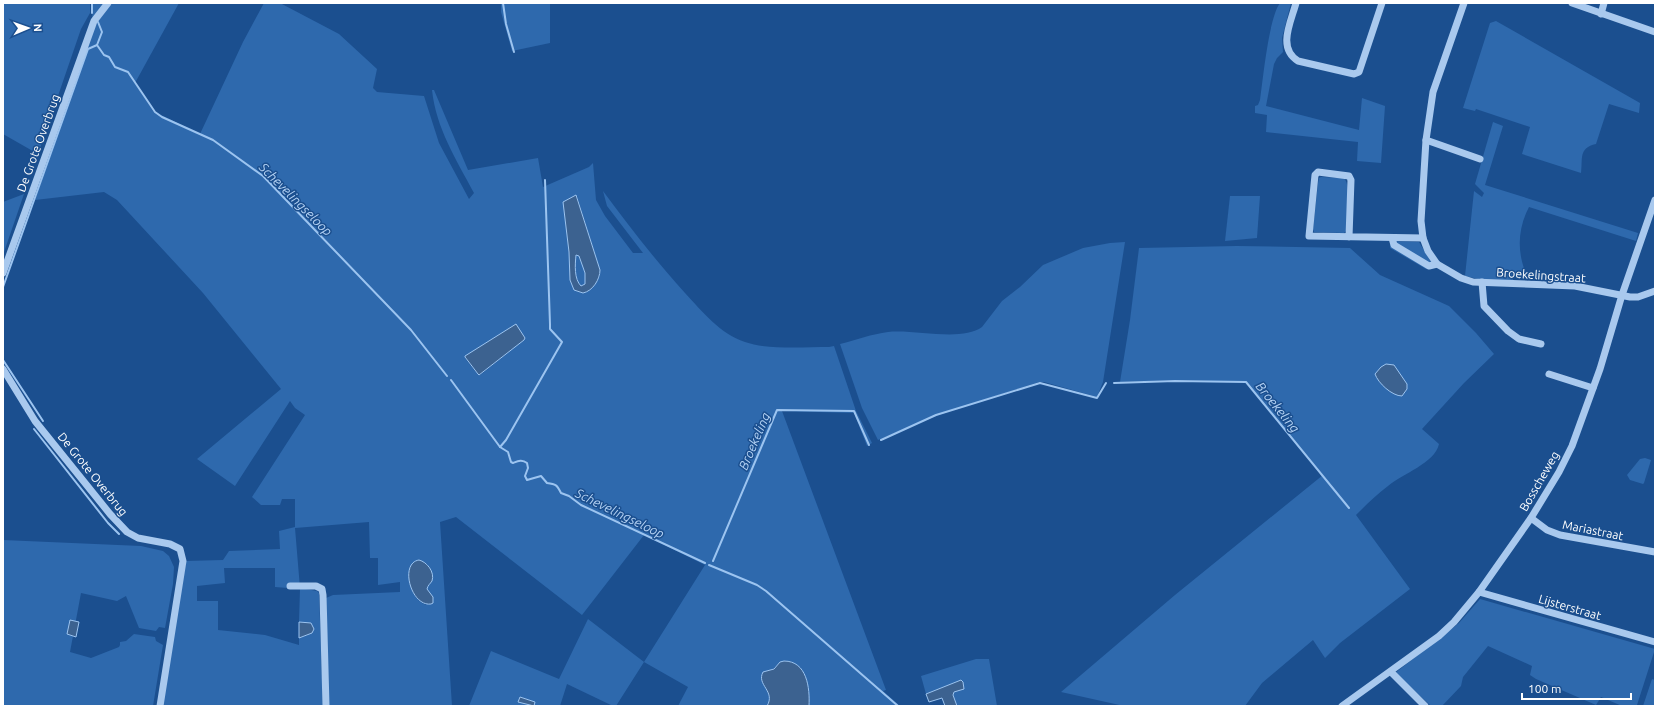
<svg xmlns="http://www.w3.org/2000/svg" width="1658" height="709" font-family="Ubuntu,sans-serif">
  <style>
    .green { fill: #2e69ad; fill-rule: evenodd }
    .water { fill: #3c6290; stroke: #9cc4f0; fill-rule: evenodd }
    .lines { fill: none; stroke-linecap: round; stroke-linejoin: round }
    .stream { stroke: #9cc4f0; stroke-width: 2 }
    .minor { stroke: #a9c9ee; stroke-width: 7 }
    .labels { text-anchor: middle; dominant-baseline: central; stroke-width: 3; stroke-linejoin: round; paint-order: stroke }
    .street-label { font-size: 12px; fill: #fff; stroke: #1b4f8f }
    .water-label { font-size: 13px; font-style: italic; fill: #b5d3f5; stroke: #1b4f8f }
  </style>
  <rect width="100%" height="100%" fill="#1b4f8f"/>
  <!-- green -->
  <g class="green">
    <polygon points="3,3 90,3 90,13 81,29 38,154 3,134"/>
    <polygon points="93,3 106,3 92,22"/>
    <path d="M 112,3 L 179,3 L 135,83 L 153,111 L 200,134 L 243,42 L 264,3 L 280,3 L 339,34 L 377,69 L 373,88 L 377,92 L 424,96 L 439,143 L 469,199 L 474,193 C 456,159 436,128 432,90 L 434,90 L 468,170 L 538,158 L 543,187 L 589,167 L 593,163 L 596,200 L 605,216 L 633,253 L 643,253 L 607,206 L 603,191 C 629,226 655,260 685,293 C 702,311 720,334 745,342 C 767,350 805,347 829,347 L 834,346 L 856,411 L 872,443 L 867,446 L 854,413 L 782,411 L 886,690 L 883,691 L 900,706 L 809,706 C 809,690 809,674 795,664 C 791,661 788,660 783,661 C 777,662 778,668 768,671 L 767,690 L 770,700 L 767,706 L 678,706 L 688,687 L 644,662 L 616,706 L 613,706 L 567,684 L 560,706 L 469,706 L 491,651 L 559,679 L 588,619 L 644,662 L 705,565 L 644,535 L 582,615 L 456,517 L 440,522 L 452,706 L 329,706 L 326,598 L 333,595 L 400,592 L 400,582 L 378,585 L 378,558 L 370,558 L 369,522 L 295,528 L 300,588 L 317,591 L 319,593 L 323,706 L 162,706 L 186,561 L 223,560 L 229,551 L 280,549 L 279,531 L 295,527 L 295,499 L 282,499 L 280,505 L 261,505 L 252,497 L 305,415 L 295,408 L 290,401 L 235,486 L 197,459 L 281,389 L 203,293 L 117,200 L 104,192 L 35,200 L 92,33 L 98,21 ZM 577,196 L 600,270 L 600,276 L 591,289 L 572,285 L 570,280 L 569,252 L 565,220 ZM 524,340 L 480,375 L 475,371 L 465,358 L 465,356 ZM 426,563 C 436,575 430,578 427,589 L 431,595 L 426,605 C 412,600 407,580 410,567 ZM 224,568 L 275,568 L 275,587 L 300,589 L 299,622 L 305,622 L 308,635 L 299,638 L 299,645 L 265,635 L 218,630 L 218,601 L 197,601 L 197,586 L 225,583 Z"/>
    <polygon points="501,3 550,3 550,43 512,51 501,12"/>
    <path d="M 1280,3 L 1291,3 L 1282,38 L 1283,52 L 1277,58 L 1274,64 L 1266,106 L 1359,130 L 1362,98 L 1385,106 L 1381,163 L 1357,161 L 1358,142 L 1266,132 L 1267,115 L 1255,113 L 1255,106 L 1258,105 L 1260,100 C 1263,79 1269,17 1280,3 Z"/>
    <path d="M 1496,21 L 1640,103 L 1639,113 L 1609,104 L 1596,144 C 1578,148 1583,159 1581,173 L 1522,154 L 1530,127 L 1476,109 L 1475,111 L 1463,108 L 1490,23 Z"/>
    <path d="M 1493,122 L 1503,126 L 1485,185 L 1638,233 L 1636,241 L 1529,207 C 1518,228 1517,250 1525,271 L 1522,275 L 1513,273 L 1513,281 L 1478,279 L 1465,276 L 1474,191 L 1482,197 L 1484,193 L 1475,184 Z"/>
    <path d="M 1321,177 L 1344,178 C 1352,187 1347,219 1346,231 L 1344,233 L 1314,232 L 1313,229 L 1318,183 L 1319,178 Z"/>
    <polygon points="24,194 3,255 3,202"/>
    <polygon points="1230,196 1260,196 1257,238 1225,241"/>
    <polygon points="1390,241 1419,242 1434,267 1432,269 1426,269 1390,248"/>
    <path d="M 1125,242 L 1103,382 L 1097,397 L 1044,382 L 1039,382 L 941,414 L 878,440 L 862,408 L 840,344 C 856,340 872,334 888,332 C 914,329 962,342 982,327 L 1002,301 L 1020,287 L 1043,265 L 1083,248 L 1110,243 Z"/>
    <path d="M 1237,246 L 1350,248 L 1380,275 L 1449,306 L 1476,333 L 1494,354 L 1464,383 L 1422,429 L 1439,444 C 1435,463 1402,474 1388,486 C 1376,495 1366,505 1356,515 L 1410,589 L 1340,643 L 1325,658 L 1313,640 L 1262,683 L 1245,706 L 1124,706 L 1061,692 L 1175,595 L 1323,475 L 1246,382 L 1176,380 L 1120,382 L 1130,320 L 1139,248 Z"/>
    <path d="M 576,255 L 579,256 L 585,273 L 585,284 L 581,286 C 574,279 575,264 576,255 Z"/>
    <polygon points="1645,458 1651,460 1644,483 1643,484 1630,480 1627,475 1640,459"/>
    <polygon points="3,540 141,546 163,551 169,556 174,567 173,584 165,628 159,627 156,631 139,628 126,596 117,601 81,593 70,652 91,658 119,647 120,645 120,642 126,641 134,634 155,637 156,641 163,645 153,706 3,706"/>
    <polygon points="1480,599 1655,649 1637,705 1638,706 1622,706 1601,697 1596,705 1536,679 1530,675 1532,666 1488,646 1463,677 1461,686 1442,706 1431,706 1395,673 1459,623"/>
    <polygon points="976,659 989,659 997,706 957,706 953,695 961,680 926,694 921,676"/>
    <polygon points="1652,679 1655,680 1655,706 1643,706"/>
  </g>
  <!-- water -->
  <g class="water">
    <path d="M 576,195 L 600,270 C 600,279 593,291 583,293 L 574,290 L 570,280 L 569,252 L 563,202 ZM 576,255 L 579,256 L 585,273 L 585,284 L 581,286 C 574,279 575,265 576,255 Z"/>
    <polygon points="516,324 525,338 524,340 479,375 478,374 465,357 465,356"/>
    <path d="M 1386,364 L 1394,365 L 1407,384 L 1407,389 L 1402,396 C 1392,396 1378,383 1375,374 L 1381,367 Z"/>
    <path d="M 419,560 C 427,562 435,572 432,581 C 430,584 428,585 427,589 L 433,597 L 433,603 L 431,604 C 411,607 399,563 419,560 Z"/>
    <polygon points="70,620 79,622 76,637 67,634"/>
    <polygon points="299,622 311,623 314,629 312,633 299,638"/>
    <path d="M 784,661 C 807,661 810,688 809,706 L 767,706 C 776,691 756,685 763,672 L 774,669 L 780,662 Z"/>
    <polygon points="961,680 963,682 964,689 954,692 953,695 957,706 945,706 942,698 929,702 926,694"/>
    <polygon points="520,697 535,702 534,706 518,702"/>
  </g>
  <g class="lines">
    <!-- stream -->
    <g class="stream">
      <polyline points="92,3 92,13"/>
      <polyline points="503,3 506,24 514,52"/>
      <polyline points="98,22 102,32 97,45 104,55 109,57 115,67 128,72 155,112 162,117 213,140 263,176 411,330 447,376"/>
      <polyline points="3,287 88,49 97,45"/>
      <polyline points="3,360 43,421"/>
      <path d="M 451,380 L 500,447 L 508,452 L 511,462 L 513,463 C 518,461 522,459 527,463 L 528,468 L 525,476 L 527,480 L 541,476 L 547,483 C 556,484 557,485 561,493 L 569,496 L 581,505 L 705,563"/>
      <polyline points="1114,383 1175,381 1246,382 1349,508"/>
      <polyline points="34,429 108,523 119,534"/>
      <polyline points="881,440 936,415 1040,383 1097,398 1106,383"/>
      <polyline points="500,447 506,440 562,342 550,329 550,324 545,180"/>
      <polyline points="713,561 777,410 854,411 869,445"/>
      <polyline points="709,565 757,585 766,591 898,706"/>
    </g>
    <!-- minor -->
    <g class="minor">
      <path d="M 1296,3 C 1291,22 1277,48 1298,61 L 1354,74 L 1359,72 L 1382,3"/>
      <polyline points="1464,3 1433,92 1426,140 1421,221 1423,238 1428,251 1437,264 1461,278 1473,282 1575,286 1630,297 1638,297 1655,291"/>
      <polyline points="1572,3 1655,32"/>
      <polyline points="1601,14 1604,3"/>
      <polyline points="1426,140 1480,159"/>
      <polyline points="1349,237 1351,180 1349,176 1318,172 1315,175 1309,236 1423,238"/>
      <polyline points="1392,238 1394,245 1429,266 1437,264"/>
      <polyline points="3,273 94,21 108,3"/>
      <polyline points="1482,282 1484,306 1508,331 1519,339 1541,344"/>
      <polyline points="3,369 35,421 110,514 127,532 138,538 170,544 180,549 183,561 160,706"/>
      <polyline points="1549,374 1593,388"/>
      <polyline points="1531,518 1547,530 1560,535 1655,552"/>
      <polyline points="290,586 316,586 322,589 323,595 326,706"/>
      <polyline points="1479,592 1655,642"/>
      <polyline points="1391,672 1425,706"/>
      <polyline points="1342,706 1439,636 1454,622 1479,592 1531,518 1559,472 1572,446 1600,369 1622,295 1655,200"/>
    </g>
  </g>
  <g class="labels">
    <!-- street labels -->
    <g class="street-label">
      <text transform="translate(38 143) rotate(-70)">De Grote Overbrug</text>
      <text transform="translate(1541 275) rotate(4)">Broekelingstraat</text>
      <text transform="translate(93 474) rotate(51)">De Grote Overbrug</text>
      <text transform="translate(1539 481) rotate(-60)">Bosscheweg</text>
      <text transform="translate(1593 530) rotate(11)">Mariastraat</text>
      <text transform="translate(1570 607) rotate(16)">Lijsterstraat</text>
    </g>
    <!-- water labels -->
    <g class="water-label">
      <text transform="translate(296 199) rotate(45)">Schevelingseloop</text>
      <text transform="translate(1278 407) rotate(51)">Broekeling</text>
      <text transform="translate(754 441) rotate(-67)">Broekeling</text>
      <text transform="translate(620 513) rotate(26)">Schevelingseloop</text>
    </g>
  </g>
  <!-- border -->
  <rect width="1658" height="709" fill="none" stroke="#ffffff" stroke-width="8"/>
  <!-- north arrow -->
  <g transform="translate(28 28) rotate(88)" stroke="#1b4f8f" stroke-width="3" paint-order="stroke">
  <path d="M0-3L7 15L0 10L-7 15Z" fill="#ffffff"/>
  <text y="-6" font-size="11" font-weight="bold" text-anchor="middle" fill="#ffffff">N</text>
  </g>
  <!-- scale -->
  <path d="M1522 693v6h109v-6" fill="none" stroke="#ffffff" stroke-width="2"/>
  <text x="1528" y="693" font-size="12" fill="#ffffff" stroke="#1b4f8f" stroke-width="3" paint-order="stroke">100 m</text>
</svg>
